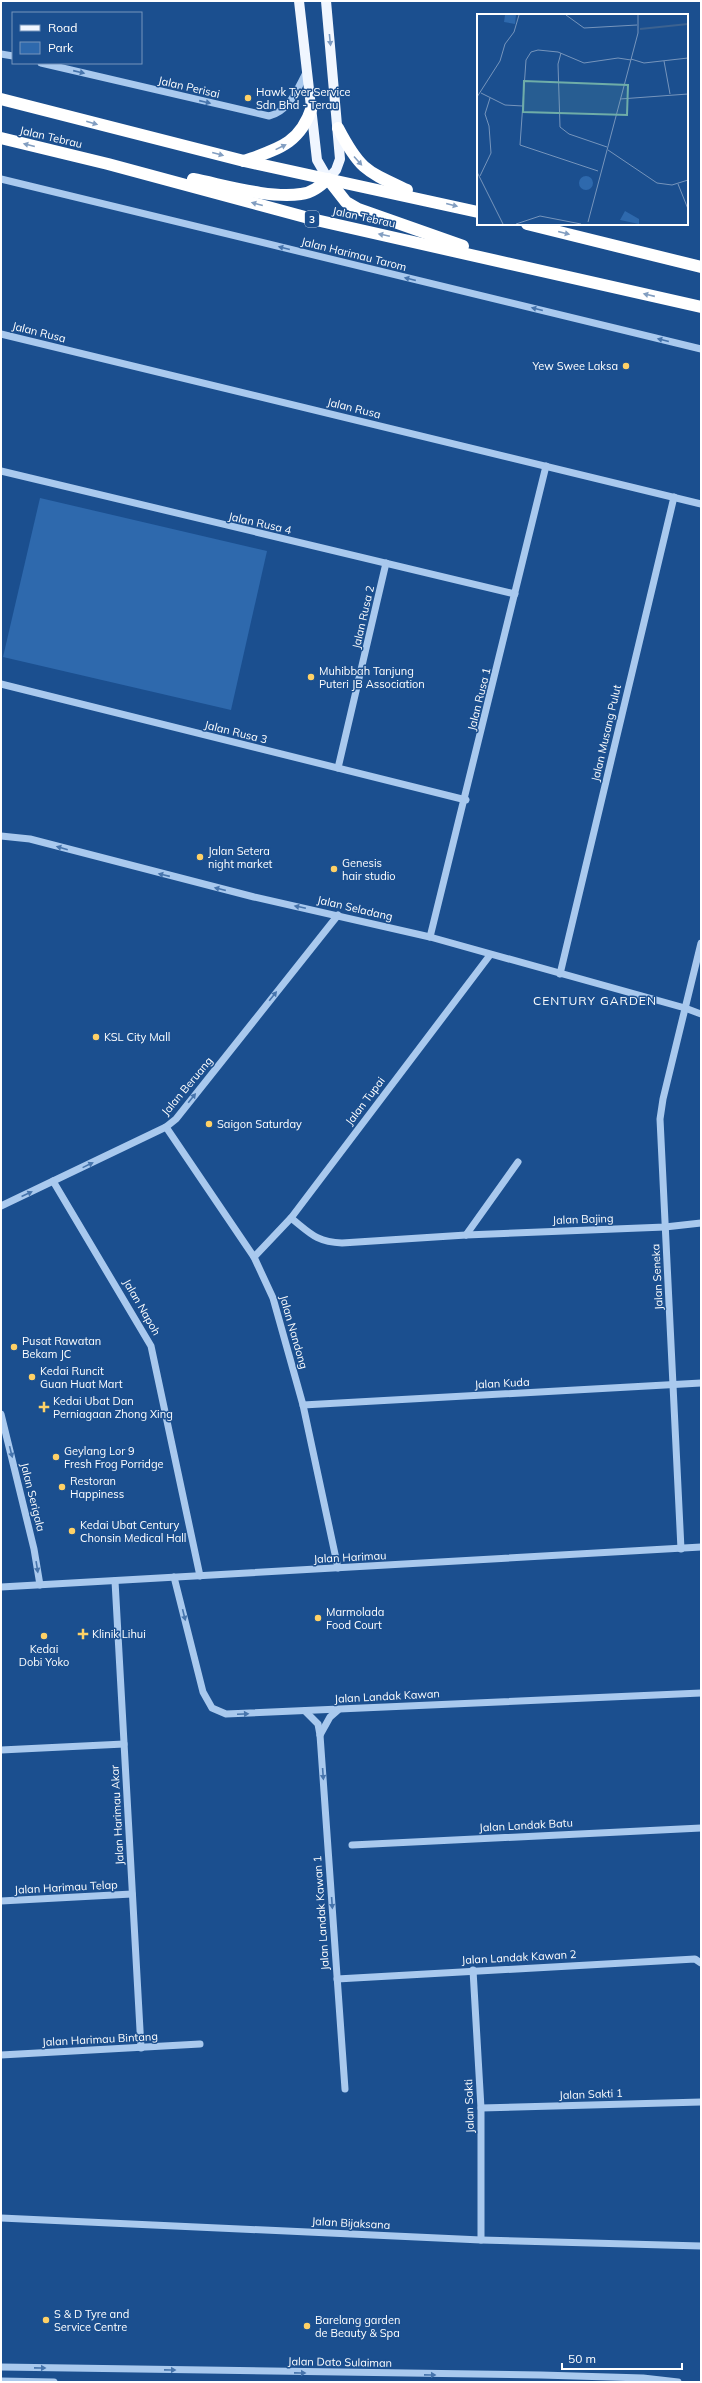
<svg xmlns="http://www.w3.org/2000/svg" width="702" height="2383" font-family="Mulish,sans-serif">
  <style>
    .green { fill: #2e69ad }
    .lines { fill: none; stroke-linecap: round; stroke-linejoin: round }
    .minor { stroke: #a9c9ee; stroke-width: 7 }
    .major { stroke: #f0f6ff; stroke-width: 10 }
    .highway { stroke: #fff; stroke-width: 12 }
    .oneway { fill: #7b9ac1 }
    .oneway2 { fill: #4674ac }
    .oneway3 { fill: #829ec1 }
    .poi-dot { fill: #ffd166; stroke: #1b4f8f; stroke-width: 1.5 }
    .labels { text-anchor: middle; dominant-baseline: central; stroke-width: 3; stroke-linejoin: round; paint-order: stroke }
    .shield { fill: #1b4f8f; stroke: #bbcadd; stroke-width: 1 }
    .shield-label { font-size: 10px; font-weight: bold; fill: #fff }
    .street-label { font-size: 11px; fill: #fff; stroke: #1b4f8f }
    .poi-label { font-size: 11px; fill: #fff; stroke: #1b4f8f; text-anchor: start }
    .neighbourhood-label { font-size: 12px; letter-spacing: 1px; fill: #fff; stroke: #1b4f8f }
    .inset-river { fill: none; stroke: #3c6290; stroke-width: 2 }
    .inset-road { fill: none; stroke: #7695bc; stroke-width: 1 }
    .view { fill: #6fada8; fill-opacity: 0.15; stroke: #6fada8; stroke-width: 2 }
    .inset-edge { fill: none; stroke: #fff; stroke-width: 2 }
  </style>
  <rect width="100%" height="100%" fill="#1b4f8f"/>
  <!-- green -->
  <polygon class="green" points="40,498 267,551 231,710 3,657"/>
  <g class="lines">
    <!-- minor -->
    <g class="minor">
      <polyline points="1,54 13,56"/>
      <path d="M 41,63 L 269,116 C 290,111 297,89 307,71"/>
      <polyline points="1,179 701,349"/>
      <polyline points="1,334 701,504"/>
      <polyline points="1,471 515,594"/>
      <polyline points="1,684 466,800"/>
      <polyline points="338,768 386,563"/>
      <polyline points="1,836 30,839 254,897 430,937 685,1008 701,1014"/>
      <polyline points="430,937 546,466"/>
      <polyline points="560,974 674,497"/>
      <polyline points="166,1127 254,1257 273,1298 303,1405 338,1568"/>
      <polyline points="53,1181 151,1346 200,1576"/>
      <polyline points="1,1206 166,1127 176,1119 338,915"/>
      <path d="M 291,1218 C 310,1233 316,1242 342,1243 L 466,1235 L 665,1227 L 701,1223"/>
      <polyline points="466,1235 518,1162"/>
      <polyline points="254,1257 291,1218 490,955"/>
      <polyline points="303,1405 701,1383"/>
      <polyline points="1,1414 34,1549 40,1585"/>
      <polyline points="681,1549 660,1119 663,1099 701,943"/>
      <polyline points="174,1577 203,1692 212,1708 226,1714 701,1693"/>
      <polyline points="115,1581 141,2048"/>
      <polyline points="1,1587 701,1547"/>
      <polyline points="305,1711 318,1724 320,1735 345,2089"/>
      <polyline points="320,1735 330,1717 338,1710"/>
      <polyline points="1,1750 124,1744"/>
      <polyline points="352,1845 701,1828"/>
      <polyline points="1,1901 132,1894"/>
      <polyline points="473,1970 481,2108 481,2240"/>
      <polyline points="337,1979 695,1959 701,1963"/>
      <polyline points="1,2055 200,2044"/>
      <polyline points="481,2108 701,2102"/>
      <polyline points="1,2218 481,2240 701,2246"/>
      <polyline points="1,2367 541,2375 643,2378 678,2382"/>
      <polyline points="1,2381 54,2382"/>
    </g>
    <!-- major -->
    <polyline class="major" points="299,1 317,160 328,179 336,170 340,159 326,1"/>
    <!-- highway -->
    <g class="highway">
      <polyline points="1,99 244,161 478,212"/>
      <path d="M 338,128 C 360,170 366,171 407,190"/>
      <polyline points="1,138 108,164 316,220 701,307"/>
      <path d="M 244,161 C 278,149 300,144 312,107"/>
      <path d="M 193,179 C 224,185 270,199 301,194 C 312,193 320,186 328,179"/>
      <polyline points="328,179 346,202 358,209 463,246"/>
      <polyline points="527,224 701,267"/>
    </g>
  </g>
  <!-- one-way arrows -->
  <defs><path id="oneway-solid" d="M-6-.8H1V-3.2L6.5 0L1 3.2V.8H-6Z"/></defs>
  <use class="oneway" href="#oneway-solid" transform="translate(330 40) rotate(84)"/>
  <g class="oneway2">
    <use href="#oneway-solid" transform="translate(79 72) rotate(13)"/>
    <use href="#oneway-solid" transform="translate(205 102) rotate(13)"/>
    <use href="#oneway-solid" transform="translate(284 248) rotate(-166)"/>
    <use href="#oneway-solid" transform="translate(410 279) rotate(-166)"/>
    <use href="#oneway-solid" transform="translate(537 309) rotate(-166)"/>
    <use href="#oneway-solid" transform="translate(663 340) rotate(-166)"/>
    <use href="#oneway-solid" transform="translate(62 848) rotate(-164)"/>
    <use href="#oneway-solid" transform="translate(164 875) rotate(-167)"/>
    <use href="#oneway-solid" transform="translate(220 889) rotate(-166)"/>
    <use href="#oneway-solid" transform="translate(300 907) rotate(-168)"/>
    <use href="#oneway-solid" transform="translate(273 996) rotate(-51)"/>
    <use href="#oneway-solid" transform="translate(192 1098) rotate(-51)"/>
    <use href="#oneway-solid" transform="translate(88 1165) rotate(-26)"/>
    <use href="#oneway-solid" transform="translate(27 1194) rotate(-25)"/>
    <use href="#oneway-solid" transform="translate(11 1452) rotate(76)"/>
    <use href="#oneway-solid" transform="translate(37 1567) rotate(81)"/>
    <use href="#oneway-solid" transform="translate(184 1615) rotate(76)"/>
    <use href="#oneway-solid" transform="translate(243 1714) rotate(-3)"/>
    <use href="#oneway-solid" transform="translate(323 1774) rotate(86)"/>
    <use href="#oneway-solid" transform="translate(332 1903) rotate(86)"/>
    <use href="#oneway-solid" transform="translate(40 2368) rotate(1)"/>
    <use href="#oneway-solid" transform="translate(170 2370) rotate(1)"/>
    <use href="#oneway-solid" transform="translate(300 2373) rotate(1)"/>
    <use href="#oneway-solid" transform="translate(430 2375) rotate(1)"/>
  </g>
  <g class="oneway3">
    <use href="#oneway-solid" transform="translate(92 123) rotate(16)"/>
    <use href="#oneway-solid" transform="translate(29 145) rotate(-166)"/>
    <use href="#oneway-solid" transform="translate(281 147) rotate(-26)"/>
    <use href="#oneway-solid" transform="translate(218 154) rotate(15)"/>
    <use href="#oneway-solid" transform="translate(358 161) rotate(48)"/>
    <use href="#oneway-solid" transform="translate(257 204) rotate(-165)"/>
    <use href="#oneway-solid" transform="translate(452 205) rotate(14)"/>
    <use href="#oneway-solid" transform="translate(564 233) rotate(14)"/>
    <use href="#oneway-solid" transform="translate(384 235) rotate(-168)"/>
    <use href="#oneway-solid" transform="translate(649 295) rotate(-167)"/>
  </g>
  <!-- markers -->
  <g class="poi-dot">
    <circle cx="248" cy="98" r="4"/>
    <circle cx="626" cy="366" r="4"/>
    <circle cx="311" cy="677" r="4"/>
    <circle cx="200" cy="857" r="4"/>
    <circle cx="334" cy="869" r="4"/>
    <circle cx="96" cy="1037" r="4"/>
    <circle cx="209" cy="1124" r="4"/>
    <circle cx="14" cy="1347" r="4"/>
    <circle cx="32" cy="1377" r="4"/>
    <path d="M42 1401h4v4h4v4h-4v4h-4v-4h-4v-4h4z"/>
    <circle cx="56" cy="1457" r="4"/>
    <circle cx="62" cy="1487" r="4"/>
    <circle cx="72" cy="1531" r="4"/>
    <circle cx="318" cy="1618" r="4"/>
    <path d="M81 1628h4v4h4v4h-4v4h-4v-4h-4v-4h4z"/>
    <circle cx="44" cy="1636" r="4"/>
    <circle cx="46" cy="2320" r="4"/>
    <circle cx="307" cy="2326" r="4"/>
  </g>
  <g class="labels">
    <!-- shield labels -->
    <rect class="shield" x="305" y="211" width="14" height="16" rx="3"/>
    <g class="shield-label">
      <text x="312" y="219">3</text>
    </g>
    <!-- street labels -->
    <g class="street-label">
      <text transform="translate(189 87) rotate(13)">Jalan Perisai</text>
      <text transform="translate(51 137) rotate(13)">Jalan Tebrau</text>
      <text transform="translate(364 217) rotate(12)">Jalan Tebrau</text>
      <text transform="translate(354 254) rotate(14)">Jalan Harimau Tarom</text>
      <text transform="translate(39 332) rotate(14)">Jalan Rusa</text>
      <text transform="translate(354 408) rotate(14)">Jalan Rusa</text>
      <text transform="translate(260 523) rotate(13)">Jalan Rusa 4</text>
      <text transform="translate(363 617) rotate(-77)">Jalan Rusa 2</text>
      <text transform="translate(479 699) rotate(-76)">Jalan Rusa 1</text>
      <text transform="translate(236 732) rotate(14)">Jalan Rusa 3</text>
      <text transform="translate(606 733) rotate(-77)">Jalan Musang Pulut</text>
      <text transform="translate(355 908) rotate(13)">Jalan Seladang</text>
      <text transform="translate(187 1086) rotate(-50)">Jalan Beruang</text>
      <text transform="translate(365 1101) rotate(-53)">Jalan Tupai</text>
      <text transform="translate(583 1219) rotate(-2)">Jalan Bajing</text>
      <text transform="translate(657 1277) rotate(-93)">Jalan Seneka</text>
      <text transform="translate(142 1307) rotate(60)">Jalan Napoh</text>
      <text transform="translate(294 1332) rotate(74)">Jalan Nandong</text>
      <text transform="translate(502 1383) rotate(-3)">Jalan Kuda</text>
      <text transform="translate(33 1497) rotate(76)">Jalan Serigala</text>
      <text transform="translate(350 1557) rotate(-3)">Jalan Harimau</text>
      <text transform="translate(387 1696) rotate(-3)">Jalan Landak Kawan</text>
      <text transform="translate(117 1815) rotate(-93)">Jalan Harimau Akar</text>
      <text transform="translate(526 1825) rotate(-3)">Jalan Landak Batu</text>
      <text transform="translate(66 1887) rotate(-3)">Jalan Harimau Telap</text>
      <text transform="translate(321 1913) rotate(-94)">Jalan Landak Kawan 1</text>
      <text transform="translate(519 1957) rotate(-3)">Jalan Landak Kawan 2</text>
      <text transform="translate(100 2039) rotate(-3)">Jalan Harimau Bintang</text>
      <text transform="translate(591 2094) rotate(-2)">Jalan Sakti 1</text>
      <text transform="translate(469 2106) rotate(-92)">Jalan Sakti</text>
      <text transform="translate(351 2223) rotate(3)">Jalan Bijaksana</text>
      <text transform="translate(340 2362) rotate(1)">Jalan Dato Sulaiman</text>
    </g>
    <!-- poi labels -->
    <g class="poi-label">
      <text x="256" y="92">Hawk Tyer Service<tspan x="256" dy="13">Sdn Bhd - Terau</tspan></text>
      <text x="618" y="366" text-anchor="end">Yew Swee Laksa</text>
      <text x="319" y="671">Muhibbah Tanjung<tspan x="319" dy="13">Puteri JB Association</tspan></text>
      <text x="208" y="851">Jalan Setera<tspan x="208" dy="13">night market</tspan></text>
      <text x="342" y="863">Genesis<tspan x="342" dy="13">hair studio</tspan></text>
      <text x="104" y="1037">KSL City Mall</text>
      <text x="217" y="1124">Saigon Saturday</text>
      <text x="22" y="1341">Pusat Rawatan<tspan x="22" dy="13">Bekam JC</tspan></text>
      <text x="40" y="1371">Kedai Runcit<tspan x="40" dy="13">Guan Huat Mart</tspan></text>
      <text x="53" y="1401">Kedai Ubat Dan<tspan x="53" dy="13">Perniagaan Zhong Xing</tspan></text>
      <text x="64" y="1451">Geylang Lor 9<tspan x="64" dy="13">Fresh Frog Porridge</tspan></text>
      <text x="70" y="1481">Restoran<tspan x="70" dy="13">Happiness</tspan></text>
      <text x="80" y="1525">Kedai Ubat Century<tspan x="80" dy="13">Chonsin Medical Hall</tspan></text>
      <text x="326" y="1612">Marmolada<tspan x="326" dy="13">Food Court</tspan></text>
      <text x="92" y="1634">Klinik Lihui</text>
      <text x="44" y="1649" text-anchor="middle">Kedai<tspan x="44" dy="13">Dobi Yoko</tspan></text>
      <text x="54" y="2314">S &amp; D Tyre and<tspan x="54" dy="13">Service Centre</tspan></text>
      <text x="315" y="2320">Barelang garden<tspan x="315" dy="13">de Beauty &amp; Spa</tspan></text>
    </g>
    <!-- neighbourhood labels -->
    <g class="neighbourhood-label">
      <text x="595" y="1000">CENTURY GARDEN</text>
    </g>
  </g>
  <!-- overview -->
  <g transform="translate(477 14)">
    <rect width="211" height="211" fill="#1b4f8f"/>
    <path d="M 28,1 L 39,1 L 38,10 L 27,8 ZM102 169a7 7 0 1 1 14 0a7 7 0 1 1-14 0ZM 148,197 L 162,205 L 162,210 L 143,206 Z" fill="#2e69ad"/>
    <path class="inset-river" d="M 163,15 L 211,10"/>
    <path class="inset-road" d="M 89,1 L 107,14 L 160,11M 84,39 L 81,50 L 83,113 L 92,120 L 130,133M 154,45 L 167,49M 187,47 L 193,80M 167,49 L 211,44M 4,79 L 28,91 L 46,92M 0,83 L 23,47 L 28,30 L 37,18 L 42,1M 143,85 L 211,80M 0,97 L 0,112M 131,136 L 180,169 L 195,171 L 211,166M 121,157 L 43,131 L 49,46 L 54,38 L 61,36 L 81,38 L 107,49 L 141,44 L 154,46M 0,158 L 26,210M 3,162 L 14,139 L 12,112 L 8,100 L 13,84M 201,170 L 211,195M 111,208 L 161,19 L 161,1M 39,210 L 63,202 L 104,210"/>
    <path class="view" d="M 47,67 L 151,71 L 150,101 L 46,98 Z"/>
    <rect width="211" height="211" class="inset-edge"/>
  </g>
  <!-- border -->
  <rect width="702" height="2383" fill="none" stroke="#ffffff" stroke-width="4"/>
  <!-- legend -->
  <rect x="12" y="12" width="130" height="52" fill="#1b4f8f" stroke="#7695bc"/>
  <rect x="20" y="25" width="20" height="6" fill="#f0f6ff" stroke="#7695bc"/>
  <text x="48" y="32" font-size="12" fill="#ffffff">Road</text>
  <rect x="20" y="42" width="20" height="12" fill="#2e69ad" stroke="#7695bc"/>
  <text x="48" y="52" font-size="12" fill="#ffffff">Park</text>
  <!-- scale -->
  <path d="M562 2363v6h120v-6" fill="none" stroke="#ffffff" stroke-width="2"/>
  <text x="568" y="2363" font-size="12" fill="#ffffff" stroke="#1b4f8f" stroke-width="3" paint-order="stroke">50 m</text>
</svg>
